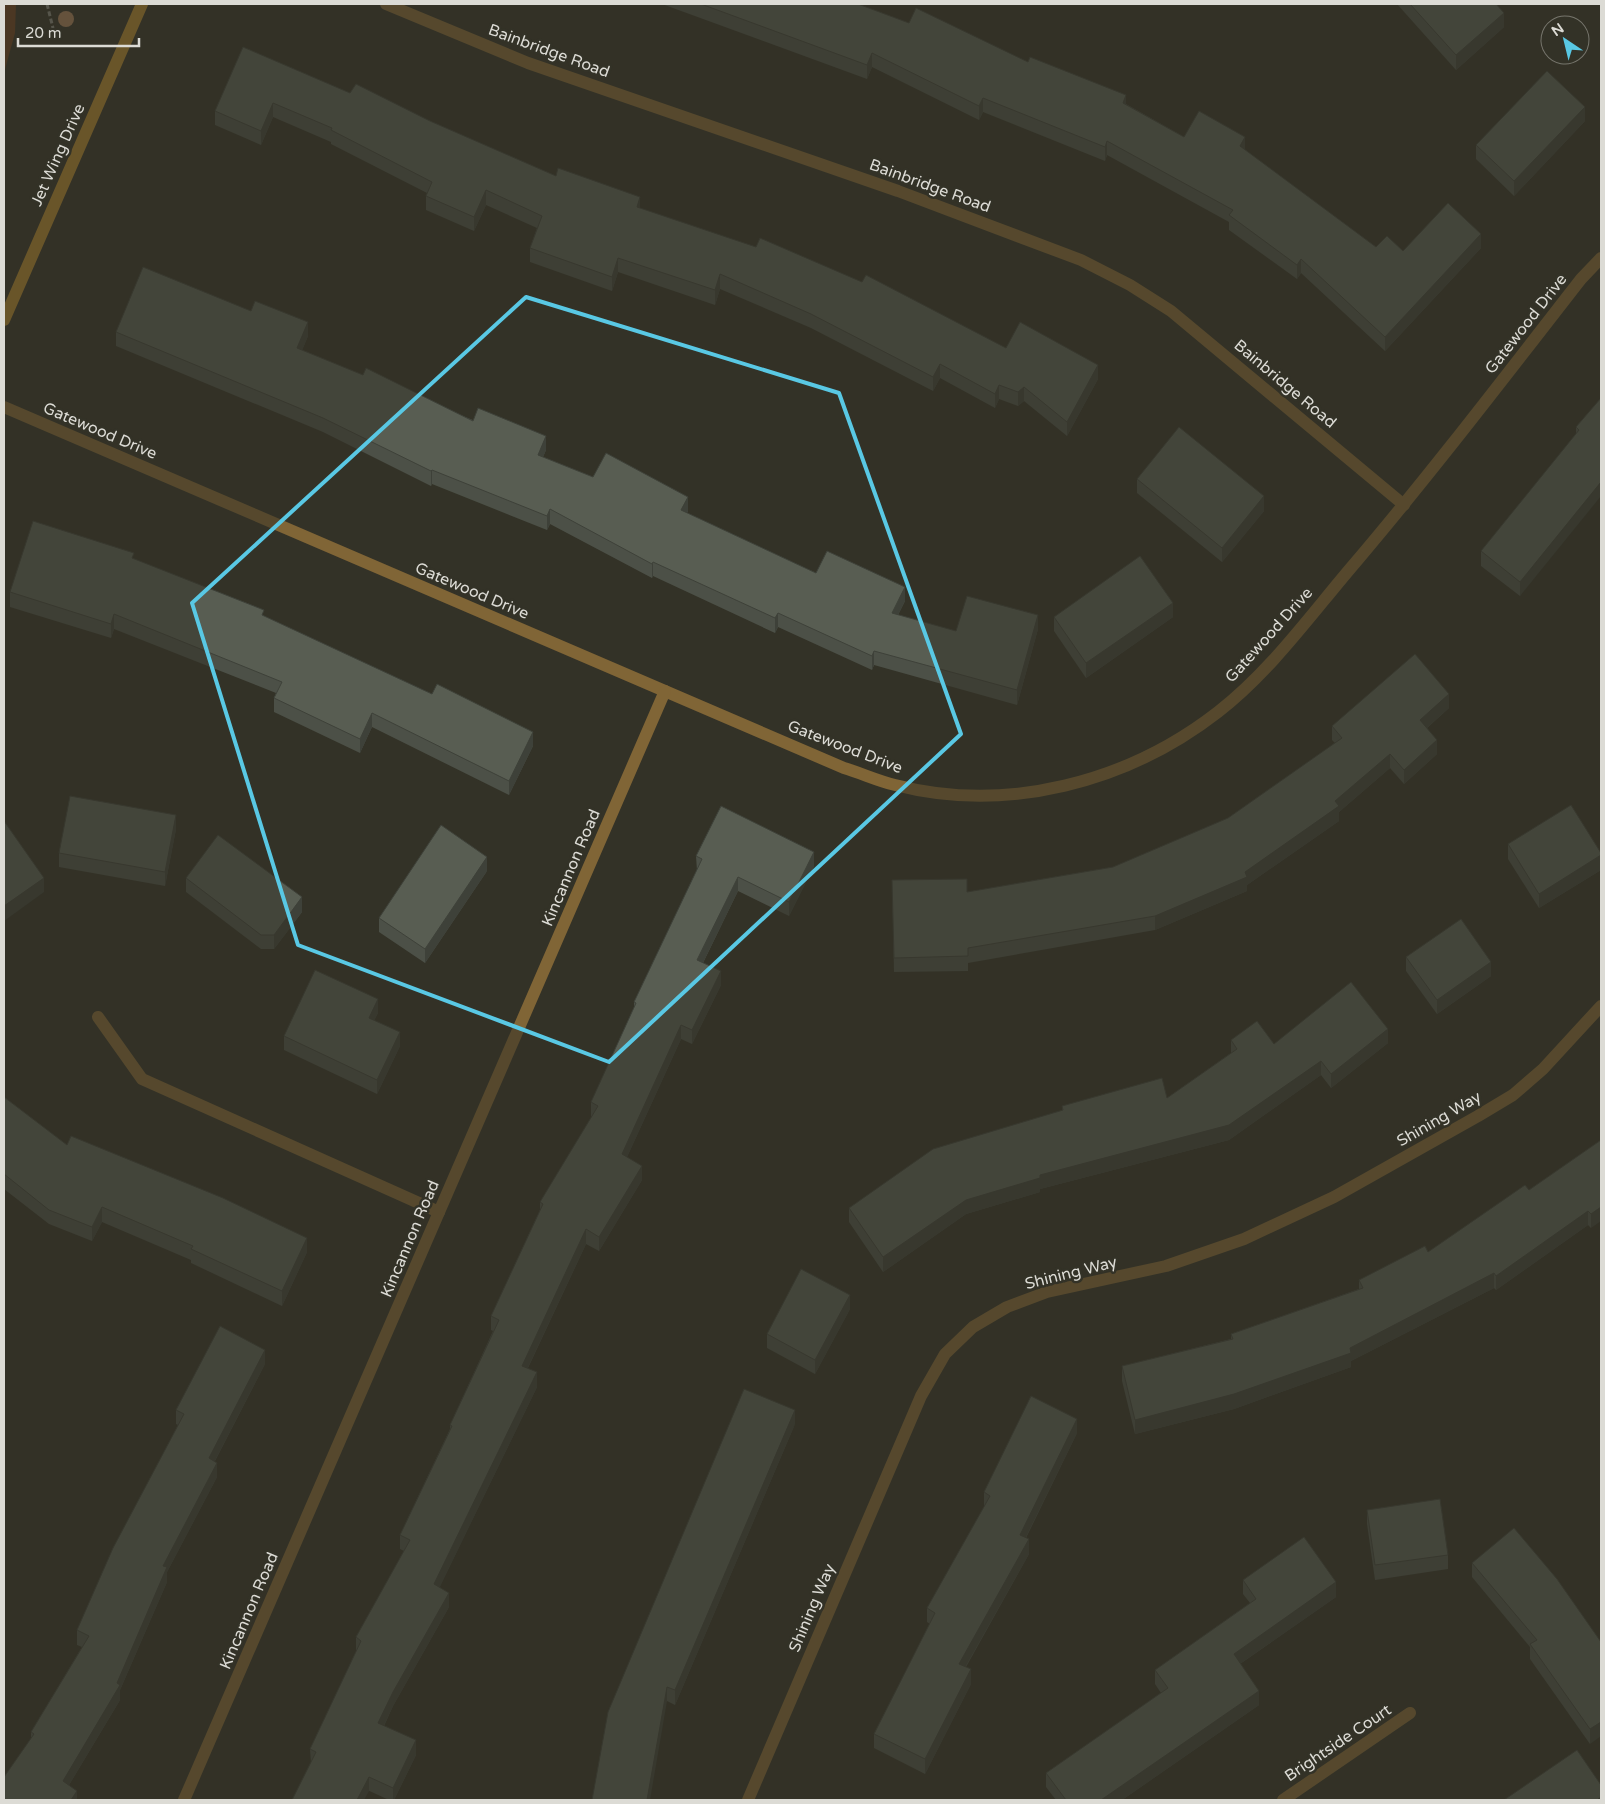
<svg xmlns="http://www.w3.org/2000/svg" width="1605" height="1804" font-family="'Varela Round',sans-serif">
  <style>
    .green { fill: #683f1f }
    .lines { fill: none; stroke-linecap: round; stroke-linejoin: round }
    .path { stroke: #828178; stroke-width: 3; stroke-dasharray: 5 2.5; stroke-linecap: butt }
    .minor { stroke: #806536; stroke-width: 12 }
    .secondary { stroke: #ac812e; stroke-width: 12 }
    .tree { fill: #a27a58 }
    .wall { fill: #4c5047 }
    .shaded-wall { fill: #3e4139 }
    .building { fill: #585d52; stroke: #3e4139 }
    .marked { fill: none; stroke: #59c8e4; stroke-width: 4; stroke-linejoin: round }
    .labels { text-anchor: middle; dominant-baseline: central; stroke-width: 5; stroke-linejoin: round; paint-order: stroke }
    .street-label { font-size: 16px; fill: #dcdbd5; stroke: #333227 }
  </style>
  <rect width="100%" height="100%" fill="#333227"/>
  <!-- green -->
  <polygon class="green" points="4,4 16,4 15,33 4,73"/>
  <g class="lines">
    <!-- path -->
    <polyline class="path" points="47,4 53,28"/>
    <!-- minor -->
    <g class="minor">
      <polyline points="386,4 528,63 898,191 1081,260 1130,285 1171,311 1404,505"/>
      <path d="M 4,407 L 844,768 C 861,773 878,781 895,785 C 1007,814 1128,782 1218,712 C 1271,671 1312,613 1355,563 C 1433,471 1507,374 1581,279 L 1601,258"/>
      <polyline points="98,1017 142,1079 439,1212"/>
      <polyline points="184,1800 665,691"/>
      <polyline points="748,1800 921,1396 945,1354 973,1327 1007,1307 1047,1292 1166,1266 1244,1239 1334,1197 1478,1116 1513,1095 1543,1069 1601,1006"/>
      <polyline points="1283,1800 1410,1713"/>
    </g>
    <!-- secondary -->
    <polyline class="secondary" points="4,320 142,4"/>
  </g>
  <!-- trees -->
  <circle class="tree" cx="66" cy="19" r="8"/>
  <!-- wall -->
  <g class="wall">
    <polygon points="662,4 858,4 909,23 1028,62 1126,104 1184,137 1245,150 1376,247 1403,251 1481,248 1385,351 1301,273 1297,279 1229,230 1229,222 1107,155 1105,161 983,112 979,120 872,67 867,79"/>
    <polygon points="1397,4 1496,4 1504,27 1456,70"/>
    <polygon points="243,47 350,93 430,121 556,176 1006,348 1098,379 1067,436 1024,401 1018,406 999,399 995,408 940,378 933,391 811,328 720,289 715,305 618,272 612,291 530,262 530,248 537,228 486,205 474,231 426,210 426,196 427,193 331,144 331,142 273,117 261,145 215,125 215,111"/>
    <polygon points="1585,121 1514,196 1476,159 1476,145"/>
    <polygon points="251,311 308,336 302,350 546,450 543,457 593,477 688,511 687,513 816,573 905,601 898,615 956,631 1038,629 1017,705 874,665 872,670 778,627 775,633 653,576 652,578 550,524 547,530 432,484 431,486 323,432 116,346 116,332"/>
    <polygon points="1601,398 1520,596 1481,566 1481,551 1576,435 1576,427"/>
    <polygon points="1137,479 1264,511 1222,562 1137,493"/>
    <polygon points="134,559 264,616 533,746 509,795 372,727 360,753 274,712 274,698 276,693 114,629 111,638 10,607 10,592"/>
    <polygon points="1054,617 1173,617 1086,678 1054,631"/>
    <polygon points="1449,708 1427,728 1437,754 1404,784 1390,768 1339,812 1339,821 1247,885 1247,891 1155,930 968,963 968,971 894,972 892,880 967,892 1113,867 1228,818 1335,743 1332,740 1332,726"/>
    <polygon points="176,829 165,886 59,867 59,853"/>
    <polygon points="1508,844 1601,853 1601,870 1539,908 1508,859"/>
    <polygon points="696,856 814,866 789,916 738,891 703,963 721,985 692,1044 681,1039 627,1157 642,1180 599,1251 586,1244 528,1368 537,1387 439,1588 449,1607 393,1706 384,1726 416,1755 394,1800 389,1800 311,1764 310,1749 356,1652 356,1637 404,1551 400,1549 400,1535 450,1429 450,1425 493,1331 491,1330 491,1316 540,1210 540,1202 592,1117 591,1116 591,1102 634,1009 634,1002 697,871"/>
    <polygon points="487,871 425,963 379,932 379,918"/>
    <polygon points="186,878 302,912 274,949 261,949 186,892"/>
    <polygon points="1406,957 1491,976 1437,1014 1406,971"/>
    <polygon points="378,1013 374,1020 400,1046 377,1094 284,1050 284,1036"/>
    <polygon points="1231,1040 1274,1044 1388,1043 1331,1088 1321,1075 1229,1140 1040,1189 1040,1192 966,1214 883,1272 849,1222 849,1208 1062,1111 1062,1106 1167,1098 1231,1053"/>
    <polygon points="4,1097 67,1145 307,1252 282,1306 191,1263 191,1260 102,1222 92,1241 49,1224 4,1189"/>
    <polygon points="1601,1140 1591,1228 1588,1225 1496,1290 1494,1288 1351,1361 1351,1367 1234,1409 1135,1434 1122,1381 1122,1366 1231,1339 1231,1334 1359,1289 1359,1280 1428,1252 1529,1190"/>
    <polygon points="850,1309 815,1374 767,1348 767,1334"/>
    <polygon points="265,1364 215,1461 217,1477 167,1572 167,1582 120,1690 120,1700 69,1785 77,1800 31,1739 31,1732 82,1647 77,1645 77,1630 178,1425 176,1424 176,1410"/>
    <polygon points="795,1424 675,1705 667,1701 592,1800"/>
    <polygon points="1077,1433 1026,1538 1029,1554 966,1667 971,1684 925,1774 874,1748 874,1734 930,1624 927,1622 927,1608 984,1507 984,1492"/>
    <polygon points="1367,1510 1448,1555 1448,1569 1375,1580 1367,1524"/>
    <polygon points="1472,1563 1601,1642 1590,1744 1530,1659 1530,1647 1472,1577"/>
    <polygon points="1243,1580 1336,1597 1240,1664 1259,1705 1122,1800 1056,1800 1046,1787 1046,1773 1161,1693 1155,1684 1155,1670 1250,1603 1243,1594"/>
  </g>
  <!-- shaded-wall -->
  <g class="shaded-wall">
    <polygon points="1504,13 1504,27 1456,70 1456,55"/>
    <polygon points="872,53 872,67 867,79 867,65"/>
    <polygon points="1126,95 1126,110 1123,103"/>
    <polygon points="983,98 983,112 979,120 979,106"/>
    <polygon points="273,103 273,117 261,145 261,131"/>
    <polygon points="1585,107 1585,121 1514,196 1514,181"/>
    <polygon points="1245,137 1245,151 1240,146"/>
    <polygon points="1107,141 1107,155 1105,161 1105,147"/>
    <polygon points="486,190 486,205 474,231 474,217"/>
    <polygon points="640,197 640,211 637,207"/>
    <polygon points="1481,234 1481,248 1385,351 1385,337"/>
    <polygon points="618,258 618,272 612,291 612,277"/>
    <polygon points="1301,259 1301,273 1297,279 1297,265"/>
    <polygon points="720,274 720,289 715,305 715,290"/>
    <polygon points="308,322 308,336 297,363 297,348"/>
    <polygon points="940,364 940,378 933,391 933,377"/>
    <polygon points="1098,365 1098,379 1067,436 1067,422"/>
    <polygon points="999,385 999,399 995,408 995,394"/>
    <polygon points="1024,387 1024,401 1018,406 1018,392"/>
    <polygon points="546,436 546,450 538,469 538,455"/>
    <polygon points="432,470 432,484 431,486 431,471"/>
    <polygon points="1601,482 1601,496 1520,596 1520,582"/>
    <polygon points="1264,496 1264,511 1222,562 1222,548"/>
    <polygon points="688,497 688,511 681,524 681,510"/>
    <polygon points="550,509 550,524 547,530 547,516"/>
    <polygon points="653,562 653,576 652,578 652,564"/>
    <polygon points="905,587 905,601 892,627 892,613"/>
    <polygon points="1173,603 1173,617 1086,678 1086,663"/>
    <polygon points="778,613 778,627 775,633 775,618"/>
    <polygon points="114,614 114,629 111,638 111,624"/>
    <polygon points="1038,615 1038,629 1017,705 1017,690"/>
    <polygon points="874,651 874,665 872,670 872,656"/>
    <polygon points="1449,694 1449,708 1420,734 1420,720"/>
    <polygon points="372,713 372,727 360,753 360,739"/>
    <polygon points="533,732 533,746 509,795 509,781"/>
    <polygon points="1437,740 1437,754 1404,784 1404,770"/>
    <polygon points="1390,754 1390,768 1339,812 1339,821 1247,885 1247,891 1155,930 1155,916 1245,872 1335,801"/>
    <polygon points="176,815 176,829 165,886 165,872"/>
    <polygon points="814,852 814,866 789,916 789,902"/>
    <polygon points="1601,855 1601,870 1539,908 1539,894"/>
    <polygon points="487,857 487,871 425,963 425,949"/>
    <polygon points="738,877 738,891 697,975 697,960"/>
    <polygon points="44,878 44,892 4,921 4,906"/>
    <polygon points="302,897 302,912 274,949 274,935"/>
    <polygon points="1491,962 1491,976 1437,1014 1437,1000"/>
    <polygon points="721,971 721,985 692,1044 692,1030"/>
    <polygon points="378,999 378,1013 369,1032 369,1018"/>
    <polygon points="681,1025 681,1039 622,1168 622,1154"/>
    <polygon points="1388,1029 1388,1043 1331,1088 1331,1074"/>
    <polygon points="400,1032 400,1046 377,1094 377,1080"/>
    <polygon points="1321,1061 1321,1075 1229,1140 1040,1189 1040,1192 966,1214 883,1272 883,1257 966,1200 1040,1175"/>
    <polygon points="642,1166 642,1180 599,1251 599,1237"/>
    <polygon points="102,1207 102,1222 92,1241 92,1227"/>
    <polygon points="1601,1207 1601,1221 1591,1228 1591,1214"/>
    <polygon points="1588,1211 1588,1225 1496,1290 1496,1276"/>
    <polygon points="586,1229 586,1244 522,1380 522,1366"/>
    <polygon points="307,1238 307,1252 282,1306 282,1291"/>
    <polygon points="1494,1273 1494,1288 1351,1361 1351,1367 1234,1409 1135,1434 1135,1420 1350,1348"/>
    <polygon points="850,1295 850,1309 815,1374 815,1360"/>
    <polygon points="265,1350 265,1364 209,1472 209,1458"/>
    <polygon points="537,1372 537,1387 434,1599 434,1584"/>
    <polygon points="795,1410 795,1424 675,1705 675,1690"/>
    <polygon points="1077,1419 1077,1433 1020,1549 1020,1535"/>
    <polygon points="217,1463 217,1477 167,1572 167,1582 120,1690 120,1700 63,1795 63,1781 163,1566"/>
    <polygon points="1029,1539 1029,1554 959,1678 959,1664"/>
    <polygon points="1336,1582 1336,1597 1234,1668 1234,1654"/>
    <polygon points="449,1593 449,1607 393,1706 378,1738 378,1723 393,1692"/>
    <polygon points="971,1669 971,1684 925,1774 925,1759"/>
    <polygon points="667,1687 667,1701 650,1800 647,1800"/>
    <polygon points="1259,1691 1259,1705 1122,1800 1101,1800"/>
    <polygon points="1601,1722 1601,1736 1590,1744 1590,1729"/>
    <polygon points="416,1740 416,1755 394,1800 393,1800 393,1788"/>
    <polygon points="369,1777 369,1791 364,1800 357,1800"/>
    <polygon points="77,1791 77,1800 71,1800"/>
  </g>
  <!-- building -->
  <g class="building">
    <polygon points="701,4 858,4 909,23 916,8 1028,62 1030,57 1126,95 1123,103 1184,137 1199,111 1245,137 1240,146 1376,247 1387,236 1403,251 1448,203 1481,234 1385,337 1301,259 1297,265 1229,215 1233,210 1107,141 1105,147 983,98 979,106 872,53 867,65"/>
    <polygon points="1410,4 1496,4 1504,13 1456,55"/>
    <polygon points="243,47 350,93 356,84 430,121 556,176 558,168 640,197 637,207 756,247 760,238 862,282 866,275 1006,348 1020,322 1098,365 1067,422 1024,387 1018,392 999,385 995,394 940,364 933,377 811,314 720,274 715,290 618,258 612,277 530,248 542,216 486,190 474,217 426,196 432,182 331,130 332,128 273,103 261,131 215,111"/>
    <polygon points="1547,71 1585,107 1514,181 1476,145"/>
    <polygon points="143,267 251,311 255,301 308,322 297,348 363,375 366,368 473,421 478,408 546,436 538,455 593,477 606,453 688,497 681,510 816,573 827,551 905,587 892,613 956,631 967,596 1038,615 1017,690 874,651 872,656 778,613 775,618 653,562 652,564 550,509 547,516 432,470 431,471 323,418 116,332"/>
    <polygon points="1601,398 1601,482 1520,582 1481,551 1579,430 1576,427"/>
    <polygon points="1179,427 1264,496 1222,548 1137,479"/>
    <polygon points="33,521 134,553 132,558 264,610 262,615 432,694 437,684 533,732 509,781 372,713 360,739 274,698 282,682 114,614 111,624 10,592"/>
    <polygon points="1140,556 1173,603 1086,663 1054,617"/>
    <polygon points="1415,654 1449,694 1420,720 1437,740 1404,770 1390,754 1335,801 1339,806 1245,872 1247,877 1155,916 968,948 968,956 894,958 892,880 967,879 967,892 1113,867 1228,818 1342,738 1332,726"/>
    <polygon points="70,796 176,815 165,872 59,853"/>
    <polygon points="1571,805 1601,853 1601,855 1539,894 1508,844"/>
    <polygon points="721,806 814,852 789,902 738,877 697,960 721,971 692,1030 681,1025 622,1154 642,1166 599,1237 586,1229 522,1366 537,1372 434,1584 449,1593 393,1692 378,1723 416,1740 393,1788 369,1777 357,1800 292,1800 316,1752 310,1749 361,1641 356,1637 410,1540 400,1535 452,1426 450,1425 499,1320 491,1316 543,1204 540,1202 598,1106 591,1102 636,1003 634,1002 702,859 696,856"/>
    <polygon points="4,821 44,878 4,906"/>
    <polygon points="441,825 487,857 425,949 379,918"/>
    <polygon points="218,835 302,897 274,935 261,935 186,878"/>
    <polygon points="1461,919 1491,962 1437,1000 1406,957"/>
    <polygon points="315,970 378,999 369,1018 400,1032 377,1080 284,1036"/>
    <polygon points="1351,982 1388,1029 1331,1074 1321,1061 1229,1125 1040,1175 1040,1178 966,1200 883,1257 849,1208 933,1149 1063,1110 1062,1106 1162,1078 1167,1098 1237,1049 1231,1040 1257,1021 1274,1044"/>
    <polygon points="4,1097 67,1145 71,1136 223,1198 307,1238 282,1291 191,1249 193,1246 102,1207 92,1227 49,1210 4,1174"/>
    <polygon points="1601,1140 1601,1207 1591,1214 1588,1211 1496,1276 1494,1273 1350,1348 1351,1353 1234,1394 1135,1420 1122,1366 1233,1339 1231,1334 1363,1288 1359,1280 1425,1246 1428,1252 1525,1185 1529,1190"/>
    <polygon points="801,1269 850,1295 815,1360 767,1334"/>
    <polygon points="220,1326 265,1350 209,1458 217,1463 163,1566 167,1567 117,1683 120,1685 63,1781 77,1791 71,1800 4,1800 4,1777 34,1734 31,1732 89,1636 77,1630 113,1548 184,1414 176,1410"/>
    <polygon points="744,1389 795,1410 675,1690 667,1687 647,1800 592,1800 608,1712"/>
    <polygon points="1031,1396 1077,1419 1020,1535 1029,1539 959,1664 971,1669 925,1759 874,1734 935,1613 927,1608 990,1496 984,1492"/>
    <polygon points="1440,1499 1448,1555 1375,1565 1367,1510"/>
    <polygon points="1514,1528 1557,1579 1601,1642 1601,1722 1590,1729 1530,1644 1537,1640 1472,1563"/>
    <polygon points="1304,1537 1336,1582 1234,1654 1259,1691 1101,1800 1066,1800 1046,1773 1168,1688 1155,1670 1256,1599 1243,1580"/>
    <polygon points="1577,1750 1601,1785 1601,1797 1597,1800 1504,1800"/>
  </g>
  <!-- marked area -->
  <path d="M0 0H1605V1804H0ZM 526,297 L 839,393 L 961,734 L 609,1062 L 298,945 L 192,603 Z" fill="#333227" fill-opacity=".55" fill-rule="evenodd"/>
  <path class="marked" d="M 526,297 L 839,393 L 961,734 L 609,1062 L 298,945 L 192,603 Z"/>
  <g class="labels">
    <!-- street labels -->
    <g class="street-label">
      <text transform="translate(549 51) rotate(20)">Bainbridge Road</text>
      <text transform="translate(58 155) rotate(-66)">Jet Wing Drive</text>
      <text transform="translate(930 186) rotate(20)">Bainbridge Road</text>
      <text transform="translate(1526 324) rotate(-52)">Gatewood Drive</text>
      <text transform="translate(1285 384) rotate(40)">Bainbridge Road</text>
      <text transform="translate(100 431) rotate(23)">Gatewood Drive</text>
      <text transform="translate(472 591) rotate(23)">Gatewood Drive</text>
      <text transform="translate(1269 635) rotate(-48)">Gatewood Drive</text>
      <text transform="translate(845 747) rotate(21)">Gatewood Drive</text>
      <text transform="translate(571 868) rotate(-67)">Kincannon Road</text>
      <text transform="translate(1439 1119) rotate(-30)">Shining Way</text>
      <text transform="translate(410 1239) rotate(-67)">Kincannon Road</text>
      <text transform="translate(1071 1273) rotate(-14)">Shining Way</text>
      <text transform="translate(812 1608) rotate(-67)">Shining Way</text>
      <text transform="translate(249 1611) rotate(-67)">Kincannon Road</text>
      <text transform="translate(1338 1743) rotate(-34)">Brightside Court</text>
    </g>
  </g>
  <!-- border -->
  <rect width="1605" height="1804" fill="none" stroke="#dcdbd5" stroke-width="10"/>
  <!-- north arrow -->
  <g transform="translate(1565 40) rotate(325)"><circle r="24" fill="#333227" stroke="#77766d"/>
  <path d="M0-4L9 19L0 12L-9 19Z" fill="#59c8e4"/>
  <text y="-8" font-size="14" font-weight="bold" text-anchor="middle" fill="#dcdbd5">N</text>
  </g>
  <!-- scale -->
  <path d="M18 38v8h121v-8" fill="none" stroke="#dcdbd5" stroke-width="2.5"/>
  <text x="25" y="38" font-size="15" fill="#dcdbd5" stroke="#333227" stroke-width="4" paint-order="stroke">20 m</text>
</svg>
